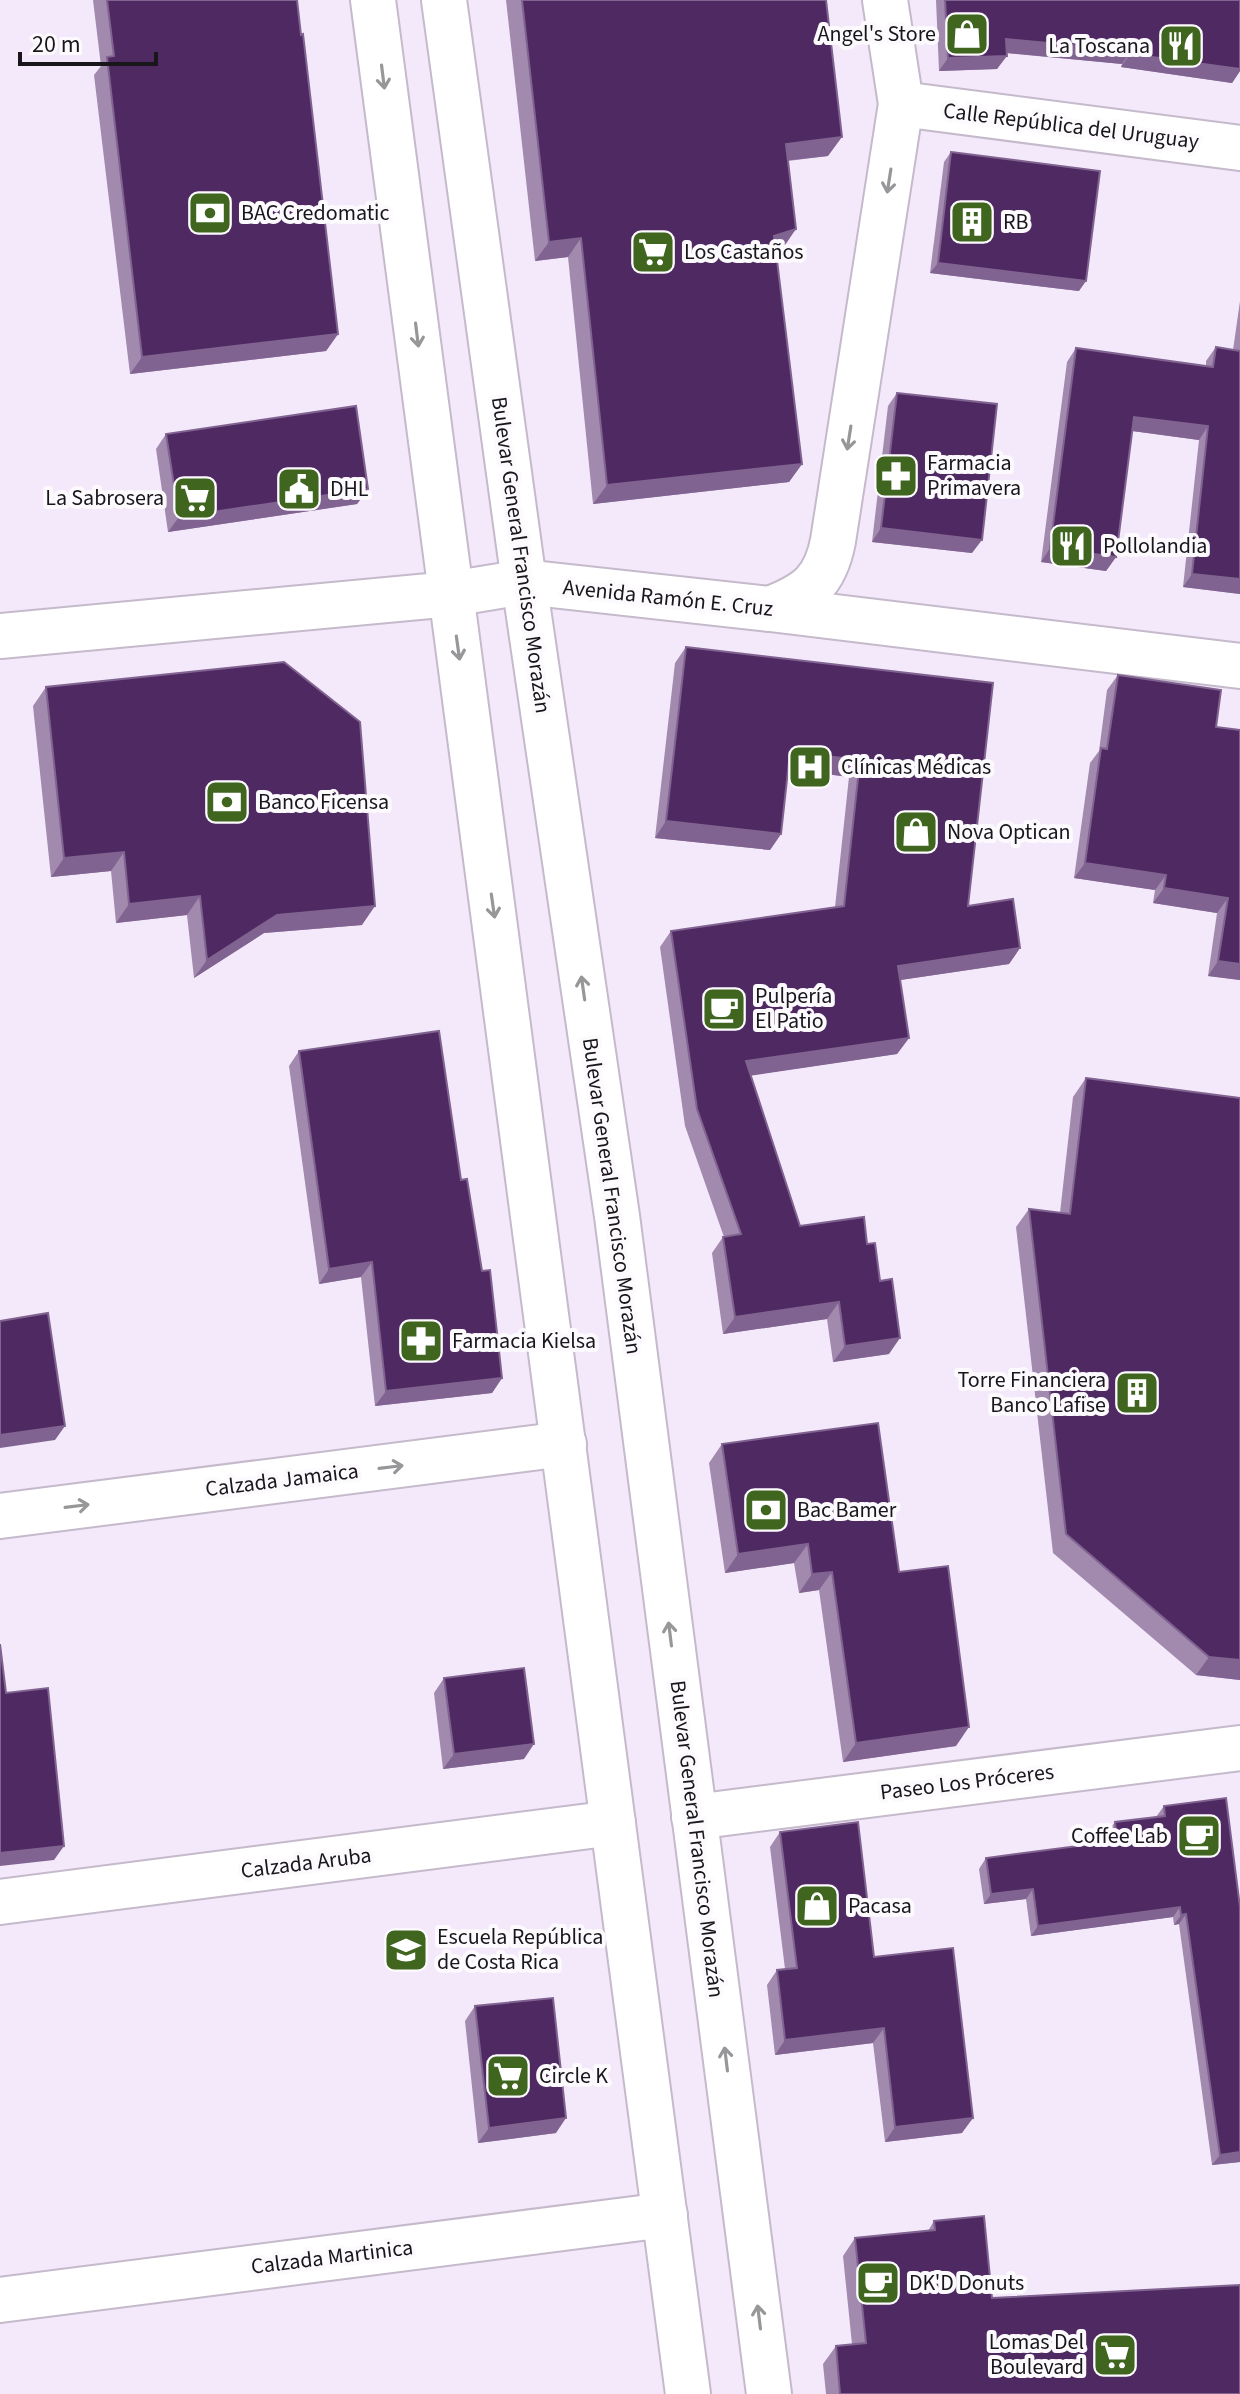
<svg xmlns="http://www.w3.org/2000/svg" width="1240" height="2394" font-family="'Source Sans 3',sans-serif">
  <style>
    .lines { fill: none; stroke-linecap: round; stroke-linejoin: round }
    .street-casing { stroke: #c5bacb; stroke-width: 48 }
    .secondary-casing { stroke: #c5bacb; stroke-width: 48 }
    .street { stroke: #fff; stroke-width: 44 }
    .secondary { stroke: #fff; stroke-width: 44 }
    .wall { fill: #a289ae }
    .shaded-wall { fill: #806390 }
    .building { fill: #4f2962; stroke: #806390; stroke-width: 2 }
    .oneway { stroke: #979698 }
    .labels { text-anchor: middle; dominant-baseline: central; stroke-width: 8; stroke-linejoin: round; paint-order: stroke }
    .poi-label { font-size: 22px; fill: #18151b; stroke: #fcfafd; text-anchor: start }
    .street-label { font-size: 22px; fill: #18151b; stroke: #fcfafd }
  </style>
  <rect width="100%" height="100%" fill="#f4e9fb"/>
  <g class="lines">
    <!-- street casing -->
    <g class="street-casing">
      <g id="street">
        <polyline points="901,104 1240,148"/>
        <path d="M 770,609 C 808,594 825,582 833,541 L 901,104 L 885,0"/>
        <polyline points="0,1516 564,1444"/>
        <polyline points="694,1817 1240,1748"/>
        <polyline points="0,1902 613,1823"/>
        <polyline points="0,2300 665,2215"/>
      </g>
    </g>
    <!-- secondary casing -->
    <g class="secondary-casing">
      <g id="secondary">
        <polyline points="373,0 688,2394"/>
        <polyline points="444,0 524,582 617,1216 769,2394"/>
        <polyline points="0,636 451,594 524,582 770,609 1240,666"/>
      </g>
    </g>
    <!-- street -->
    <use href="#street" class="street"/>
    <!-- secondary -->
    <use href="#secondary" class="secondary"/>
  </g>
  <!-- wall -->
  <g class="wall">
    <polygon points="93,0 297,0 338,334 326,351 130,374 94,75 101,66"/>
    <polygon points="506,0 826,0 828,156 788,161 783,248 776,250 802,464 789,482 593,504 568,257 535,261"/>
    <polygon points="936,0 1240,0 1240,71 1232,83 1121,67 1122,64 1006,53 997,69 939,71"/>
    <polygon points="951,152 1079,291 930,273 944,162"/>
    <polygon points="1240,301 1240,594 1183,587 1199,440 1132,431 1116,557 1106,571 1041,562 1067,362 1076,348 1206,366 1206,361 1216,347 1233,350"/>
    <polygon points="897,393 972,553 872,542 888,406"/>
    <polygon points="166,434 368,489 357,504 168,532 156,449"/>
    <polygon points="686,647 993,683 968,906 1020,948 1009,964 900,980 909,1038 897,1054 751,1075 800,1226 867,1244 889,1354 833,1362 827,1319 723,1334 712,1253 723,1237 724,1237 685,1126 660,947 671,931 835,907 849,777 788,769 781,834 770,850 655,838 675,663"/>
    <polygon points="1118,675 1216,727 1240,730 1240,980 1208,976 1217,913 1153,903 1155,890 1074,878 1090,763 1099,751 1107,690"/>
    <polygon points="46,687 362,925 264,933 194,978 187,915 116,923 111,871 51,877 33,706"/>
    <polygon points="299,1051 461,1180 482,1271 502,1378 492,1393 375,1406 361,1277 319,1284 289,1066"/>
    <polygon points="1086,1078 1240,1680 1196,1675 1053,1553 1016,1227 1029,1209 1060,1213 1073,1097"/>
    <polygon points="722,1444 899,1572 956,1746 843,1762 819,1590 799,1593 794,1563 725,1573 709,1463"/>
    <polygon points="444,1678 524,1759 443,1769 434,1693"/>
    <polygon points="1164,1806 1240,1907 1240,2162 1212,2165 1179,1924 1174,1925 1173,1917 1031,1936 1026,1899 984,1904 979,1869 986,1858 1109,1842 1107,1833 1115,1822 1156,1817"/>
    <polygon points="780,1832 874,1957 962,2133 885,2142 873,2043 775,2055 767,1985 777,1970 785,1969 770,1847"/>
    <polygon points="475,2006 556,2133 478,2143 465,2021"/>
    <polygon points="934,2221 992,2298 1240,2394 826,2394 823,2364 836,2346 852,2344 843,2256 855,2238 928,2231"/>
  </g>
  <!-- shaded-wall -->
  <g class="shaded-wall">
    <polygon points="1006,39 1131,51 1122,64 997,52"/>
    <polygon points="1130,54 1240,69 1240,71 1232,83 1121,67"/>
    <polygon points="1007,56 997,69 939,71 948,58"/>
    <polygon points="842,137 828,156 773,162 786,144"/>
    <polygon points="796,229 783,248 761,255 774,236"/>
    <polygon points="581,238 568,257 535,261 549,242"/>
    <polygon points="938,263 1086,281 1079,291 930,273"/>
    <polygon points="338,334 326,351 130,374 142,357"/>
    <polygon points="1134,417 1208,426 1199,440 1125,430"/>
    <polygon points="802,464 789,482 593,504 607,485"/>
    <polygon points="368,489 357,504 168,532 179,517"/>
    <polygon points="881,528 982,540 972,553 872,542"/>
    <polygon points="1050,548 1116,557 1106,571 1041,562"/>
    <polygon points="1192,574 1240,579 1240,594 1183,587"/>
    <polygon points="790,752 860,760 849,777 779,768"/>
    <polygon points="666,821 781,834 770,850 655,838"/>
    <polygon points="124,852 111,871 51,877 64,858"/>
    <polygon points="1085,863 1166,875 1155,890 1074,878"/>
    <polygon points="1164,888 1228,898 1217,913 1153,903"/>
    <polygon points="200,896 187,915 116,923 129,904"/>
    <polygon points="375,906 362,925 264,933 194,978 207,960 277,915"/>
    <polygon points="1020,948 1009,964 887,982 898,966"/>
    <polygon points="1218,961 1240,964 1240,980 1208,976"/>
    <polygon points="909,1038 897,1054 735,1078 746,1061"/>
    <polygon points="372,1262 361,1277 319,1284 329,1269"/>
    <polygon points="839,1302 827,1319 723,1334 735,1317"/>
    <polygon points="900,1338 889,1354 833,1362 845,1346"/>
    <polygon points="502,1378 492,1393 375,1406 386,1391"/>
    <polygon points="65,1426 55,1440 0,1448 0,1435"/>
    <polygon points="808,1544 794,1563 725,1573 738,1554"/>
    <polygon points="832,1572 819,1590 799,1593 812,1574"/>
    <polygon points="1209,1657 1240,1660 1240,1680 1196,1675"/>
    <polygon points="969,1727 956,1746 843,1762 856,1743"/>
    <polygon points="534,1744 524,1759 443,1769 454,1754"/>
    <polygon points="64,1846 54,1860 0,1866 0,1853"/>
    <polygon points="1033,1889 1026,1899 984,1904 991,1894"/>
    <polygon points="1180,1907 1173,1917 1031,1936 1038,1926"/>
    <polygon points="1186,1914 1179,1924 1174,1925 1181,1915"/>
    <polygon points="884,2028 873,2043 775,2055 785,2040"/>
    <polygon points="566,2118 556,2133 478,2143 489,2128"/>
    <polygon points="973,2118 962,2133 885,2142 895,2127"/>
    <polygon points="1240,2152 1240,2162 1212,2165 1220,2155"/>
  </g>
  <!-- building -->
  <g class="building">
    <polygon points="107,0 297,0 301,35 303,34 338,334 142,357 107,57 114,56"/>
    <polygon points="522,0 826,0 842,137 786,144 796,229 774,236 802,464 607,485 581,238 549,242"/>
    <polygon points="945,0 1240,0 1240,69 1130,54 1131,51 1006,39 1007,56 948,58"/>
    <polygon points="951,152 1100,171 1086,281 938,263"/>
    <polygon points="1216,347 1240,351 1240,579 1192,574 1208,426 1134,417 1116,557 1050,548 1076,348 1213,367"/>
    <polygon points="897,393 997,404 982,540 881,528"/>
    <polygon points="356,406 368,489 179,517 166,434"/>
    <polygon points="686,647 993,683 968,906 1013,899 1020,948 898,966 909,1038 746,1061 800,1226 864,1217 867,1244 875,1243 880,1281 892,1279 900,1338 845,1346 839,1302 735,1317 723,1237 741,1234 697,1109 671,931 844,906 860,760 790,752 781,834 666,821"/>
    <polygon points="284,662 360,722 375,906 277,915 207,960 200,896 129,904 124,852 64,858 46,687"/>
    <polygon points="1118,675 1221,690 1216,727 1240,730 1240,964 1218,961 1228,898 1164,888 1166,875 1085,863 1101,748 1107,749"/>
    <polygon points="439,1031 461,1180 467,1179 482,1271 490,1270 502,1378 386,1391 372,1262 329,1269 299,1051"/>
    <polygon points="1086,1078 1240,1098 1240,1660 1209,1657 1066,1534 1029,1209 1070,1214"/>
    <polygon points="48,1313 65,1426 0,1435 0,1321"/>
    <polygon points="878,1423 899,1572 948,1566 969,1727 856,1743 832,1572 812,1574 808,1544 738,1554 722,1444"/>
    <polygon points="0,1644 6,1693 48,1688 64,1846 0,1853"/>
    <polygon points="524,1668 534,1744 454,1754 444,1678"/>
    <polygon points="1226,1798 1240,1907 1240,2152 1220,2155 1186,1914 1181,1915 1180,1907 1038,1926 1033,1889 991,1894 986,1858 1117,1841 1115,1822 1165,1816 1164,1806"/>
    <polygon points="858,1822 874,1957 953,1948 973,2118 895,2127 884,2028 785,2040 777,1970 797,1968 780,1832"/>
    <polygon points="553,1998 566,2118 489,2128 475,2006"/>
    <polygon points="984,2216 992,2298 1240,2285 1240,2394 840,2394 836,2346 866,2343 855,2238 935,2230 934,2221"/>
  </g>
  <!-- one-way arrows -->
  <defs><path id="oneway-shaft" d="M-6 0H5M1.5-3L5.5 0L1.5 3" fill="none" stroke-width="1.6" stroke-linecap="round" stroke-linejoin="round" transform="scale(2)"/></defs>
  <g class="oneway">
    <use href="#oneway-shaft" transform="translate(383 77) rotate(83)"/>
    <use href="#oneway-shaft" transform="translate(889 181) rotate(99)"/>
    <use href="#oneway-shaft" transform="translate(417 335) rotate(83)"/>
    <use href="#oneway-shaft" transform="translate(849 438) rotate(99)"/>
    <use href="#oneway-shaft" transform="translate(458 648) rotate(82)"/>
    <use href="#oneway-shaft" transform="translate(493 906) rotate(82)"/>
    <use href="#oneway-shaft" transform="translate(583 988) rotate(-98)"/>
    <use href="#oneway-shaft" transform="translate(391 1467) rotate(-7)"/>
    <use href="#oneway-shaft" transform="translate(77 1506) rotate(-7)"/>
    <use href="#oneway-shaft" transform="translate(670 1634) rotate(-97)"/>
    <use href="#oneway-shaft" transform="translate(726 2059) rotate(-97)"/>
    <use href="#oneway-shaft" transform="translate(759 2317) rotate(-97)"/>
  </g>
  <!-- icons -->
  <defs>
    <g id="shop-square" transform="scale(2.3)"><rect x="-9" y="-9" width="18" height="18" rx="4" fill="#3f651f" stroke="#fcfafd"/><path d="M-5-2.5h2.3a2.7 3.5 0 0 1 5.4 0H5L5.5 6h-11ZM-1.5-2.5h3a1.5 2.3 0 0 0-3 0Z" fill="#fff"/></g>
    <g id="restaurant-square" transform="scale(2.3)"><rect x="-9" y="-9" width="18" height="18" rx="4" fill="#3f651f" stroke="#fcfafd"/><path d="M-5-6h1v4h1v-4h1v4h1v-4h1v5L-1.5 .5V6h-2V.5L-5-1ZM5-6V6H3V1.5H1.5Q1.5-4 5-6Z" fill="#fff"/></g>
    <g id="bank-square" transform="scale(2.3)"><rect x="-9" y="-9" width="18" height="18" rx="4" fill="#3f651f" stroke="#fcfafd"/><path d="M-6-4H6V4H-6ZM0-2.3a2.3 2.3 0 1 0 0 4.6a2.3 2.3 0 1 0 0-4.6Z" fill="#fff"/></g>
    <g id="building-square" transform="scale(2.3)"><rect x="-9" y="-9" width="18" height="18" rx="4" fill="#3f651f" stroke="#fcfafd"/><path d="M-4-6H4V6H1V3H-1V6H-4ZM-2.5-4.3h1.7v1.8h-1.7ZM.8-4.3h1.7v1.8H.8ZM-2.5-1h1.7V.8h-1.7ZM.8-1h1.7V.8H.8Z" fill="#fff"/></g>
    <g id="supermarket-square" transform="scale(2.3)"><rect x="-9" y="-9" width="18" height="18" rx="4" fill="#3f651f" stroke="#fcfafd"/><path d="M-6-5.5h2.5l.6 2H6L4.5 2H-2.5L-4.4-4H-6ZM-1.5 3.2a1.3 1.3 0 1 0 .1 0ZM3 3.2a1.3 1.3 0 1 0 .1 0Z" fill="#fff"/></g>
    <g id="pharmacy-square" transform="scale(2.3)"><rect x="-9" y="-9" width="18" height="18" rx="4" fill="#3f651f" stroke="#fcfafd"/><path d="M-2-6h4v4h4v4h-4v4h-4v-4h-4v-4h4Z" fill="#fff"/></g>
    <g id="civic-square" transform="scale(2.3)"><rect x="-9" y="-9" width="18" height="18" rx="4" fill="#3f651f" stroke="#fcfafd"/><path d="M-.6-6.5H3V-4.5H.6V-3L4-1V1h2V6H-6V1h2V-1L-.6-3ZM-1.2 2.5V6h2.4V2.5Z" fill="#fff"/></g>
    <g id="hospital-square" transform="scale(2.3)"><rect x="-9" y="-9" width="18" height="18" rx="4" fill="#3f651f" stroke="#fcfafd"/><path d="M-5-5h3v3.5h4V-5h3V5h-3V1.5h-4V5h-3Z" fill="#fff"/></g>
    <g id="cafe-square" transform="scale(2.3)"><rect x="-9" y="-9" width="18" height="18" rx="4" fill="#3f651f" stroke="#fcfafd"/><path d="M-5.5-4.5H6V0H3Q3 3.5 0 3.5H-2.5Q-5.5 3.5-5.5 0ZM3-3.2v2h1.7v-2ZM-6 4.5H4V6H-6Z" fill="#fff"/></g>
    <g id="school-square" transform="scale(2.3)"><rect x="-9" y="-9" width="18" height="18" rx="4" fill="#3f651f" stroke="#fcfafd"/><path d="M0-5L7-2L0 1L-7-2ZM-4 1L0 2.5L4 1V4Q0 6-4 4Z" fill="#fff"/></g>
  </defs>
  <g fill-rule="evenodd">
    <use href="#shop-square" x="967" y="34"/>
    <use href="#restaurant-square" x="1181" y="46"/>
    <use href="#bank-square" x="210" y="213"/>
    <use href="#building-square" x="972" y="222"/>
    <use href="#supermarket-square" x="653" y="252"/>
    <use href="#pharmacy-square" x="896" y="476"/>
    <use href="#civic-square" x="299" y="489"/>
    <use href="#supermarket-square" x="195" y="498"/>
    <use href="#restaurant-square" x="1072" y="546"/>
    <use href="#hospital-square" x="810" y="767"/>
    <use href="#bank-square" x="227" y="802"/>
    <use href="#shop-square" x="916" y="832"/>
    <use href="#cafe-square" x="724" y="1009"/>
    <use href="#pharmacy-square" x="421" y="1341"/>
    <use href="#building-square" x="1137" y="1393"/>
    <use href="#bank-square" x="766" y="1510"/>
    <use href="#cafe-square" x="1199" y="1836"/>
    <use href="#shop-square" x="817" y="1906"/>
    <use href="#school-square" x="406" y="1950"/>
    <use href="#supermarket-square" x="508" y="2076"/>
    <use href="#cafe-square" x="878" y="2283"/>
    <use href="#supermarket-square" x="1115" y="2355"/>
  </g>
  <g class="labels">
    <!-- poi labels -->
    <g class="poi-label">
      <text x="936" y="34" text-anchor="end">Angel's Store</text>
      <text x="1150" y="46" text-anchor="end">La Toscana</text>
      <text x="241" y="213">BAC Credomatic</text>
      <text x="1003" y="222">RB</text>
      <text x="684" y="252">Los Castaños</text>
      <text x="927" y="463">Farmacia<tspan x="927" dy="25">Primavera</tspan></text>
      <text x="330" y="489">DHL</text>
      <text x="164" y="498" text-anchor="end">La Sabrosera</text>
      <text x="1103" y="546">Pollolandia</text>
      <text x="841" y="767">Clínicas Médicas</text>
      <text x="258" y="802">Banco Ficensa</text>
      <text x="947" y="832">Nova Optican</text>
      <text x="755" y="996">Pulpería<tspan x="755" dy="25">El Patio</tspan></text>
      <text x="452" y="1341">Farmacia Kielsa</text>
      <text x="1106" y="1380" text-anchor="end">Torre Financiera<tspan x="1106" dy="25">Banco Lafise</tspan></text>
      <text x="797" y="1510">Bac Bamer</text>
      <text x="1168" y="1836" text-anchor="end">Coffee Lab</text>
      <text x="848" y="1906">Pacasa</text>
      <text x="437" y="1937">Escuela República<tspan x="437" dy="25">de Costa Rica</tspan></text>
      <text x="539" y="2076">Circle K</text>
      <text x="909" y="2283">DK'D Donuts</text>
      <text x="1084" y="2342" text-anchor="end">Lomas Del<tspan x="1084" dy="25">Boulevard</tspan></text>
    </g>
    <!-- street labels -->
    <g class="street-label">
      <text transform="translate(1071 126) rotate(7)">Calle República del Uruguay</text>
      <text transform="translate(521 555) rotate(82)">Bulevar General Francisco Morazán</text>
      <text transform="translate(668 598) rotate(6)">Avenida Ramón E. Cruz</text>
      <text transform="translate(612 1196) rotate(82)">Bulevar General Francisco Morazán</text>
      <text transform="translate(282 1480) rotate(-7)">Calzada Jamaica</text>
      <text transform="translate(967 1782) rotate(-7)">Paseo Los Próceres</text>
      <text transform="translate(697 1839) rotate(83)">Bulevar General Francisco Morazán</text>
      <text transform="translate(306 1863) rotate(-7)">Calzada Aruba</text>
      <text transform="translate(332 2257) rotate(-7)">Calzada Martinica</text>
    </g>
  </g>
  <!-- scale -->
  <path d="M20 52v12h136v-12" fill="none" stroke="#18151b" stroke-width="4"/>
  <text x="32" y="52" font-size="24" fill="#18151b" stroke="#fcfafd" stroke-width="6" paint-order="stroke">20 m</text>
</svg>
